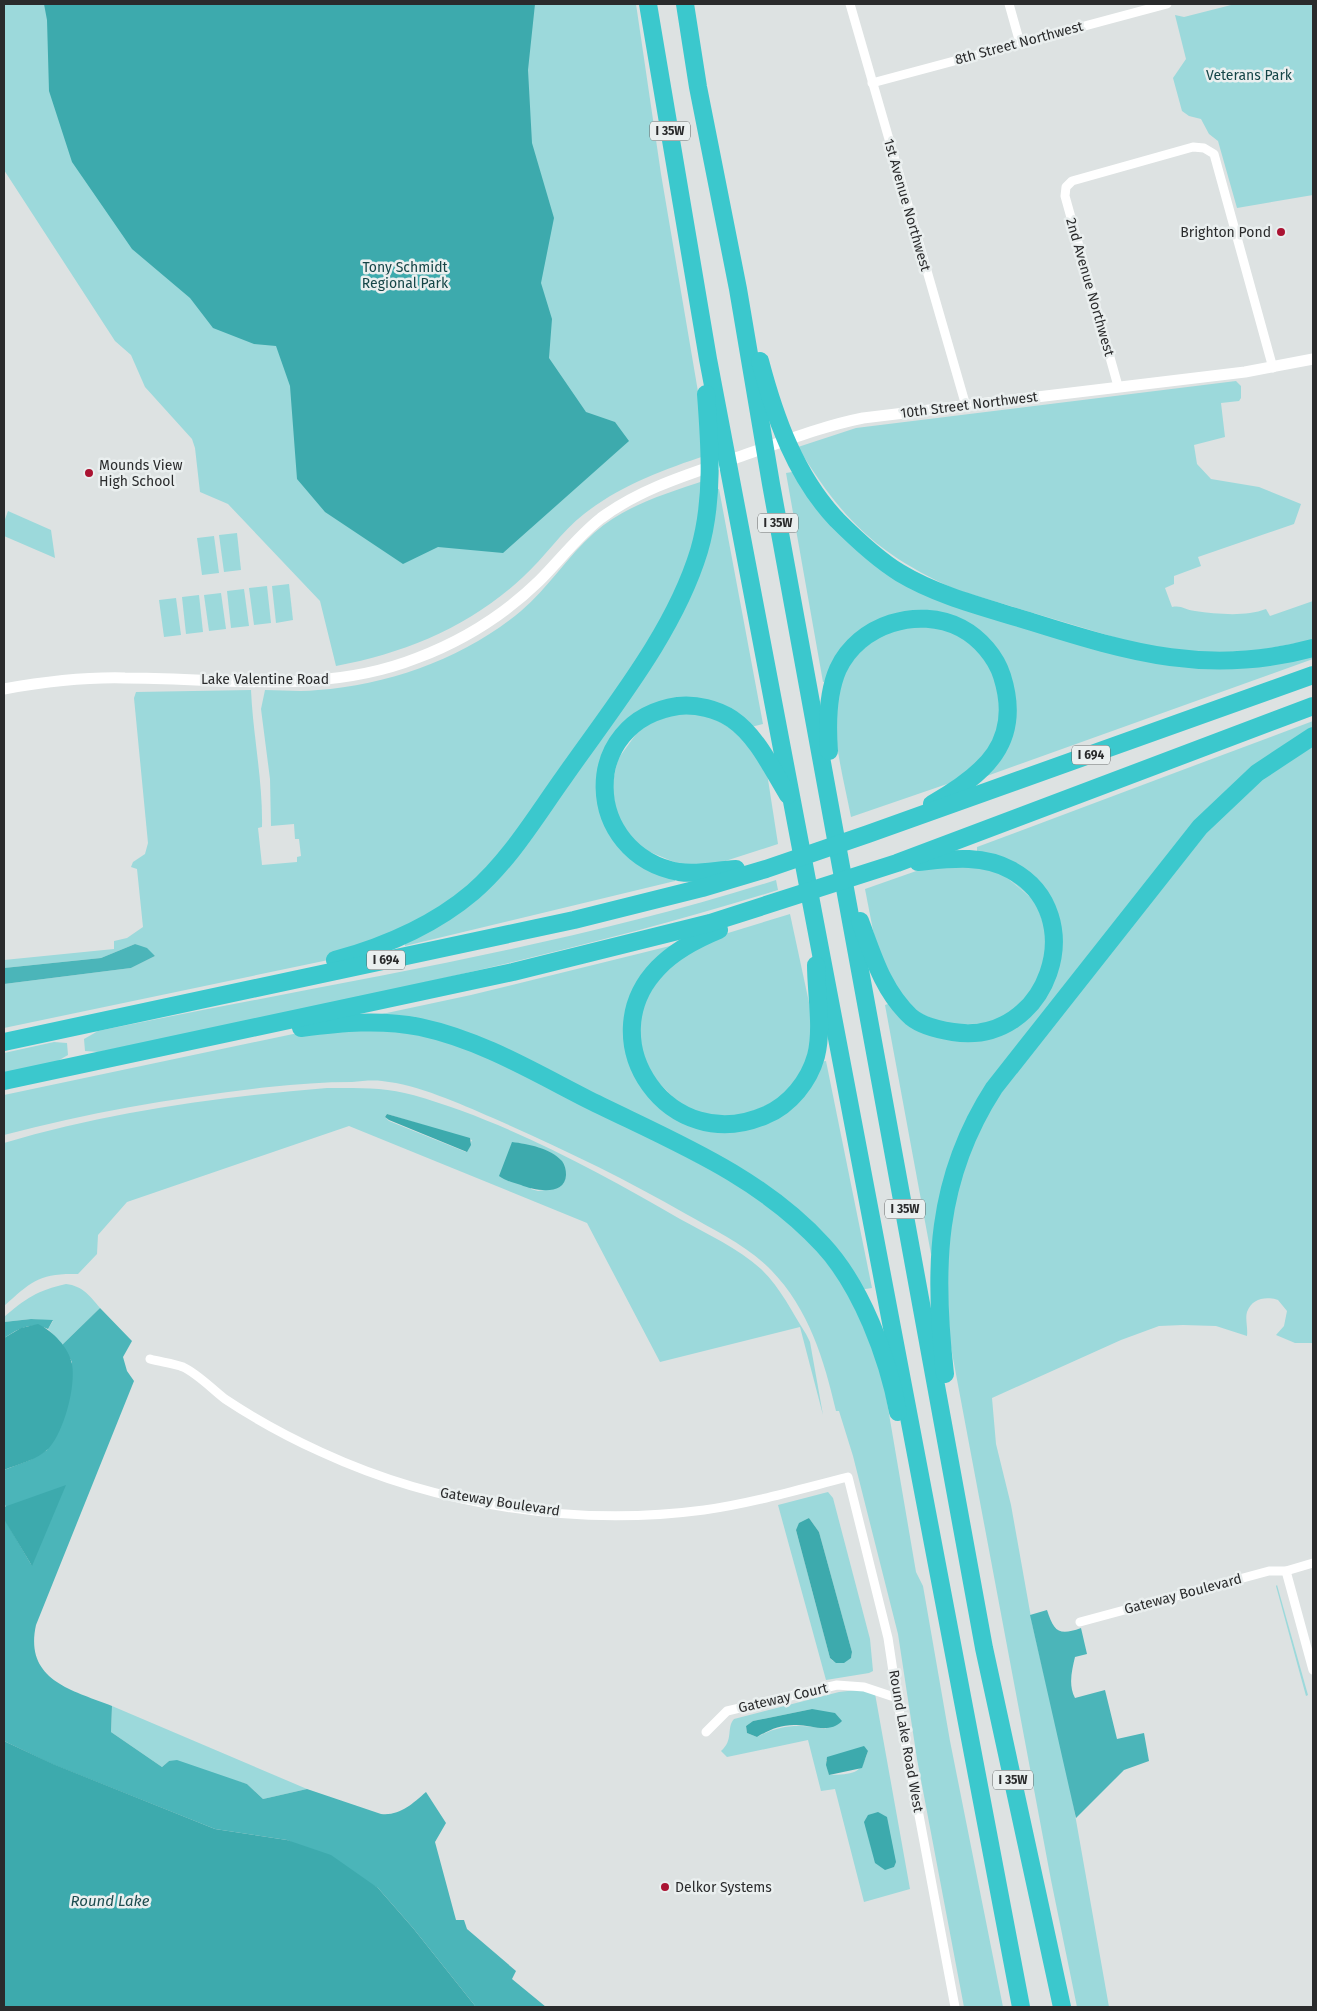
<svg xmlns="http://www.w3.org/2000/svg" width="1317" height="2011" font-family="'Fira Sans',sans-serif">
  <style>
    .green { fill: #9cd9db; fill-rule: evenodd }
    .forest { fill: #4bb5b9 }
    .water { fill: #3daaad }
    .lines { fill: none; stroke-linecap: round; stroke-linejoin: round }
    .minor { stroke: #fff; stroke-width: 9 }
    .tertiary { stroke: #fff; stroke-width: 11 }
    .motorway { stroke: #3bc8cd; stroke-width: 18 }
    .poi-dot { fill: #aa1332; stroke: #eaefef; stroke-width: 2 }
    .labels { text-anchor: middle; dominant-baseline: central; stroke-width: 5; stroke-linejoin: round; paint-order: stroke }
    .shield { fill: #eaefef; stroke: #646666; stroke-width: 1 }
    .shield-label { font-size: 12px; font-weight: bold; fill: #2a2b2c }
    .street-label { font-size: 14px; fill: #2a2b2c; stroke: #eaefef }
    .park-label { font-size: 14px; fill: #154547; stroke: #eaefef }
    .poi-label { font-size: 14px; fill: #2a2b2c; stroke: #eaefef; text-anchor: start }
    .water-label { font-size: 15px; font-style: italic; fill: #1e4d4f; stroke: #eaefef }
  </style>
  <rect width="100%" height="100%" fill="#dde2e2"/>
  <!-- green -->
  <g class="green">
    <path d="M 4,4 L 636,4 L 661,174 L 703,421 L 707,455 C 663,470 621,485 584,514 C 561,532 544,558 523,577 C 471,626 406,653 336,666 L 320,601 L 228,504 L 200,492 L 195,448 L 192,439 L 145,387 L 131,355 L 115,341 L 4,170 Z"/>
    <polygon points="1235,4 1313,4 1313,195 1237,208 1218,141 1209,134 1201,119 1189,116 1182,111 1173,78 1186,59 1175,15 1184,17"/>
    <path d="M 1236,381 L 1241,386 L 1241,398 L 1239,401 L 1221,403 L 1225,437 L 1194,445 L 1197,464 L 1211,479 L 1259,487 L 1301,504 L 1294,524 L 1198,557 L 1201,566 L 1174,576 L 1174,584 L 1165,588 L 1172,607 C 1182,605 1185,610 1195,611 C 1217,614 1245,617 1266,609 L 1270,616 L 1313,601 L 1313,640 L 1254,651 L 1164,652 L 957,590 C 878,555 842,520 798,447 L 856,428 Z"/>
    <polygon points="798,471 885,566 1138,657 1313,652 1313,659 984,777 1011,726 980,635 887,620 829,681 823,682 786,473"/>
    <path d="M 706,480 L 701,522 L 672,612 L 503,857 L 455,903 L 338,958 L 4,1028 L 4,984 L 131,968 L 155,956 L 135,944 L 101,958 L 4,968 L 4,960 L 114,949 L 114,941 L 127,938 L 143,927 L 137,869 L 131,867 L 133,862 L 145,854 L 148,843 L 134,698 L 136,692 L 251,690 C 253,736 263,781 262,827 L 258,828 L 262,865 L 297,862 L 297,857 L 301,856 L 299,839 L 295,839 L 294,824 L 271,826 L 270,779 L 261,709 L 265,690 C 283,690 301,692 318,690 C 390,685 466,657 521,611 C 548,588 567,557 594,533 C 627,504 666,494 706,480 Z"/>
    <polygon points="719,489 763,724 751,727 686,701 617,738 604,815 675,877 675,881 405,946 405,944 463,908 661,646 714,490"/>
    <polygon points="8,511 51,530 55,558 4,536 4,522"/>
    <polygon points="237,533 241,570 224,572 219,535"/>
    <polygon points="214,536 219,573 202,575 197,538"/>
    <polygon points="289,584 293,620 276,623 272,586"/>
    <polygon points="267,586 271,623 254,625 249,588"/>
    <polygon points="244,589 249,626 231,628 227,591"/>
    <polygon points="221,593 226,629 209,631 204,595"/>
    <polygon points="199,595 203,632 186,634 182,597"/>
    <polygon points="176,598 181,635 164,637 159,600"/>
    <path d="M 919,625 L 948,630 L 969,642 L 987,661 L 1001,691 L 999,730 L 981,762 L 950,783 L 851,817 C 840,758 814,686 871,643 C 876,639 883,633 889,630 C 898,627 910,627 919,625 Z"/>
    <polygon points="681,713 706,714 744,736 767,773 778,844 716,864 686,867 638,847 617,816 612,785 618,759 639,730 657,720"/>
    <polygon points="1313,721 1313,730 1244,778 990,1088 935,1253 931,1254 885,1005 894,1002 943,1037 1035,1007 1054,916 977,853 977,847"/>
    <path d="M 1313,740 L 1313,1343 L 1295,1343 L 1276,1335 L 1284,1326 L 1287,1311 L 1278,1300 C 1266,1296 1252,1298 1247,1312 C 1245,1319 1248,1328 1247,1336 L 1216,1326 L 1183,1325 L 1159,1326 L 1121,1340 L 992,1398 L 996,1444 L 1011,1505 L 1032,1623 L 1070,1786 L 1109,2007 L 1077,2007 L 1051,1880 L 946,1321 L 944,1263 L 959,1171 L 994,1099 L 1077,991 L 1238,794 Z"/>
    <polygon points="957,864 999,871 1036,902 1047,935 1045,963 1026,1002 992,1023 947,1025 911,1009 878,956 865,889 922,869"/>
    <path d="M 776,880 L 778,890 C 556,959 327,1004 99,1052 L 85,1051 L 84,1039 L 98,1031 C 324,984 556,950 776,880 Z"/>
    <polygon points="790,914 813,1021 813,1039 804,1071 780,1100 733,1119 684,1109 647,1070 638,1033 644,1002 667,967 715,937"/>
    <polygon points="674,945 629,1018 658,1102 744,1128 819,1062 826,1061 872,1288 859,1290 810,1225 497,1047 383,1017 382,1014 471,995"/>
    <path d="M 406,1029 L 474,1047 L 752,1191 L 808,1237 L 851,1296 L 882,1373 L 916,1572 L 923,1586 L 950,1741 L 1003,2007 L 964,2007 L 917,1759 L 898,1634 L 853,1456 L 839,1411 L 836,1411 C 824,1359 808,1306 768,1267 C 744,1244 714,1230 686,1214 C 624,1178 559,1147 493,1118 C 458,1103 419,1085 382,1081 C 372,1080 362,1081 352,1082 C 324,1082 297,1084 269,1087 C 180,1097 90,1112 4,1135 L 4,1095 L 298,1033 Z"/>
    <polygon points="54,1042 67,1043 68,1055 54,1063 4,1073 4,1053"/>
    <path d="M 327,1088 C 356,1088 385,1087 413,1095 C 505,1121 598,1171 680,1219 C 707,1234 738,1248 761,1269 C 780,1287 792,1312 806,1334 L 810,1342 L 823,1415 L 800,1327 L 660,1362 L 587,1223 L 349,1126 L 127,1202 L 98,1235 L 97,1254 L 78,1274 C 39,1273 32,1281 4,1306 L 4,1143 C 108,1112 219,1097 327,1088 ZM 387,1114 L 472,1140 L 466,1152 L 389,1121 L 385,1117 ZM 534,1146 L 561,1161 L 557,1188 L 538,1191 L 531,1189 Z"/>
    <path d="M 66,1284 C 83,1286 90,1296 100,1308 L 62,1345 L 48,1329 L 53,1321 L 31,1319 L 4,1322 L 4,1317 C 25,1299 38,1290 66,1284 Z"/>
    <path d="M 828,1492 L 833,1498 L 870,1639 L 873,1671 L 869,1673 L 826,1680 L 778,1505 ZM 809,1518 L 819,1532 L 852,1652 L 851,1658 L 833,1661 L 830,1658 L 796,1530 Z"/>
    <polygon points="1277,1585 1308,1695 1306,1696 1276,1586"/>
    <path d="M 874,1688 L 910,1889 L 864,1902 L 835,1789 L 821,1791 L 808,1740 L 727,1757 L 721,1751 C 734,1740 726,1728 734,1719 L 839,1692 ZM 812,1709 L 826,1729 C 800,1724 781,1724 757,1737 L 747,1733 L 746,1726 L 753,1721 ZM 868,1751 C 861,1775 853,1774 829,1775 L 826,1760 Z"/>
    <polygon points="112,1706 307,1789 263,1799 247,1784 169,1761 162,1767 111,1732"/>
  </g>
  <!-- forest -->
  <g class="forest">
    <polygon points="135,944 147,948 155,956 131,968 4,984 4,968 101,958"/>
    <path d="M 100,1308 L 132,1341 L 123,1357 L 127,1371 L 134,1381 L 36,1625 C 24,1680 71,1690 112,1706 L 111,1732 L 162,1767 L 169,1761 L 177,1760 L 247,1784 L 263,1799 L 307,1789 L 381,1814 C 400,1816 412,1804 426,1792 L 446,1823 L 435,1842 L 456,1920 L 464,1920 L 467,1929 L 516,1971 L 512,1979 L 546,2007 L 476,2007 L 413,1928 L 378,1888 L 287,1840 L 215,1829 L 52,1764 L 4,1741 L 4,1518 L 32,1566 L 5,1505 L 4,1507 L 4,1470 L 30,1460 L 47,1450 L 72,1362 L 62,1345 Z"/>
    <path d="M 31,1319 L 53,1320 L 48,1329 C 31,1321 18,1329 4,1338 L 4,1322 Z"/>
    <path d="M 1047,1610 C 1054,1632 1059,1636 1081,1628 L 1087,1654 L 1075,1657 C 1072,1670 1068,1685 1075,1698 L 1105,1690 L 1117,1739 L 1144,1733 L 1149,1761 L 1124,1770 L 1076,1818 L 1030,1615 Z"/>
  </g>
  <!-- water -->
  <g class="water">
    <polygon points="44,4 535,4 528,70 532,143 554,218 541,283 552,319 549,358 586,412 615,422 629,441 503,553 438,547 403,564 325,512 297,479 290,386 276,346 254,344 213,328 190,298 132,249 72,162 49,91 47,20"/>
    <polygon points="387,1114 470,1138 471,1145 467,1152 389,1120 385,1117"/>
    <path d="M 512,1142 C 528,1144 550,1148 562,1161 C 565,1165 566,1170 566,1175 C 565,1197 533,1190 521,1185 C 514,1183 506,1181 499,1176 Z"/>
    <path d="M 38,1324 C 53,1331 69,1348 72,1364 C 76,1387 64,1431 49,1448 C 37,1460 19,1464 4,1470 L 4,1338 L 21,1328 Z"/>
    <polygon points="66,1485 32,1566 5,1521 4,1507"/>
    <polygon points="809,1518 819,1532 852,1652 851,1658 844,1663 836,1663 830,1658 796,1530 799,1523"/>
    <path d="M 812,1709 L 835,1713 L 842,1721 C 828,1735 811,1724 794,1725 C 780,1725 769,1730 757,1737 L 747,1733 L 746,1726 L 753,1721 Z"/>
    <polygon points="4,1741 53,1764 215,1829 287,1840 331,1855 378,1888 413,1928 476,2007 4,2007"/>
    <polygon points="864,1746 868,1751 862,1768 829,1775 826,1765 827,1757"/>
    <polygon points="878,1812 887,1817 896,1862 894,1867 885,1870 875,1863 864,1822 868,1815"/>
  </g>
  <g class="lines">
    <!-- minor -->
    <g class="minor">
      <polyline points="850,4 966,406"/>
      <polyline points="1009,4 1020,43"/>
      <polyline points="872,83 1167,4"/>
      <polyline points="1118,386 1065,196 1066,187 1072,181 1193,147 1204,148 1214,154 1273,368"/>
      <path d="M 150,1359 C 160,1362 173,1363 183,1367 C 198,1374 212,1389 225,1399 C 255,1419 288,1437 321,1452 C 438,1506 576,1527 704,1510 C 753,1503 800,1489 848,1477 L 888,1638 L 897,1698 L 955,2007"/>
      <polyline points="1286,1571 1313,1670"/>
      <polyline points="1080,1622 1269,1571 1286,1571 1313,1563"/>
      <polyline points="706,1732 727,1711 837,1685 864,1687 897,1698"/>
    </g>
    <!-- tertiary -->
    <path class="tertiary" d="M 4,689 C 43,682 85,677 125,678 C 223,678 324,695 417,658 C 462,641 504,615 539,581 C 560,560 578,536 601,518 C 644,486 697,472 747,454 C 785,441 823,426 863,418 L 1245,372 L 1313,359"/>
    <!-- motorway -->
    <g class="motorway">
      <polyline points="648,4 708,359 1021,2007"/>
      <polyline points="685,4 698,87 738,289 771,484 984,1648 1062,2007"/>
      <path d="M 760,361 C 775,418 796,477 837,520 C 856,539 877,559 900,573 C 940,597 988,608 1032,622 C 1131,653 1209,676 1313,648"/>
      <path d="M 829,751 C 827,724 827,694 838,669 C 859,624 918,606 961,628 C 980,638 996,657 1002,676 C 1023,742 985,774 932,804"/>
      <path d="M 736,869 C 716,870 699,875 679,872 C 582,854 578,721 678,706 C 696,704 717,709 732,719 C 757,736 772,769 788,795"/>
      <path d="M 860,921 C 873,956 883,991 911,1017 C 922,1026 940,1030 953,1032 C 1048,1047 1093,914 1011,870 C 982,854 949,859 918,862"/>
      <path d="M 719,930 C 697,939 675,950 658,968 C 588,1041 670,1158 766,1115 C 790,1105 809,1081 816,1056 C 823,1029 816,993 816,965"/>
      <path d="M 335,960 C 386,946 433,926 473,892 C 510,860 536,816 564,777 C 612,708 674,633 699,551 C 714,500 710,446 706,394"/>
      <path d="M 301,1028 C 341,1023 380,1019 420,1027 C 481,1040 534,1072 589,1100 C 672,1141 759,1175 823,1245 C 861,1286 888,1357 898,1412"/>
      <polyline points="4,1042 574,920 702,888 766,869 868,834 1313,675"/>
      <polyline points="4,1081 513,972 710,923 897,863 1313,706"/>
      <path d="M 945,1374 C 933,1269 935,1179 994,1088 L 1200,827 L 1257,773 L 1313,736"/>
    </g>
  </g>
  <!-- markers -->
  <g class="poi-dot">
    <circle cx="1281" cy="232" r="5"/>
    <circle cx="89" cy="473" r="5"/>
    <circle cx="665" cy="1887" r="5"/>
  </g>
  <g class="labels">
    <!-- shield labels -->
    <g class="shield">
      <rect x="650" y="121.5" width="40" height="19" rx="4"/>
      <rect x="758" y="513.5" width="40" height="19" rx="4"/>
      <rect x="1072" y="745.5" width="38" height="19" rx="4"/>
      <rect x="367" y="950.5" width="38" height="19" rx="4"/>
      <rect x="885" y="1199.5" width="40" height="19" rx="4"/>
      <rect x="993" y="1770.5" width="40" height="19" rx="4"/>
    </g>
    <g class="shield-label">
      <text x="670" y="131">I 35W</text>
      <text x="778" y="523">I 35W</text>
      <text x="1091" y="755">I 694</text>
      <text x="386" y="960">I 694</text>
      <text x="905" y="1209">I 35W</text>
      <text x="1013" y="1780">I 35W</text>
    </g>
    <!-- street labels -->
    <g class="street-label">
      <text transform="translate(1019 43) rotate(-15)">8th Street Northwest</text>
      <text transform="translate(907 205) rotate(74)">1st Avenue Northwest</text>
      <text transform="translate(1090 287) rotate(74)">2nd Avenue Northwest</text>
      <text transform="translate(969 405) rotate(-7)">10th Street Northwest</text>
      <text x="265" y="679">Lake Valentine Road</text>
      <text transform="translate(500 1502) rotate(9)">Gateway Boulevard</text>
      <text transform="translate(1183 1594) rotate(-15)">Gateway Boulevard</text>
      <text transform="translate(783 1698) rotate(-13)">Gateway Court</text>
      <text transform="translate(906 1741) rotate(80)">Round Lake Road West</text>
    </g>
    <!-- park labels -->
    <g class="park-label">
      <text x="1249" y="75">Veterans Park</text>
      <text x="405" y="267">Tony Schmidt<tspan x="405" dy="16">Regional Park</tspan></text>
    </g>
    <!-- poi labels -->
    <g class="poi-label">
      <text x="1271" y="232" text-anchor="end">Brighton Pond</text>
      <text x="99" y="465">Mounds View<tspan x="99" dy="16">High School</tspan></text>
      <text x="675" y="1887">Delkor Systems</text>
    </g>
    <!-- water labels -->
    <g class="water-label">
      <text x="110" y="1901">Round Lake</text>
    </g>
  </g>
  <!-- border -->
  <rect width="1317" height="2011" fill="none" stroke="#2a2b2c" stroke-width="10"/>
</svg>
